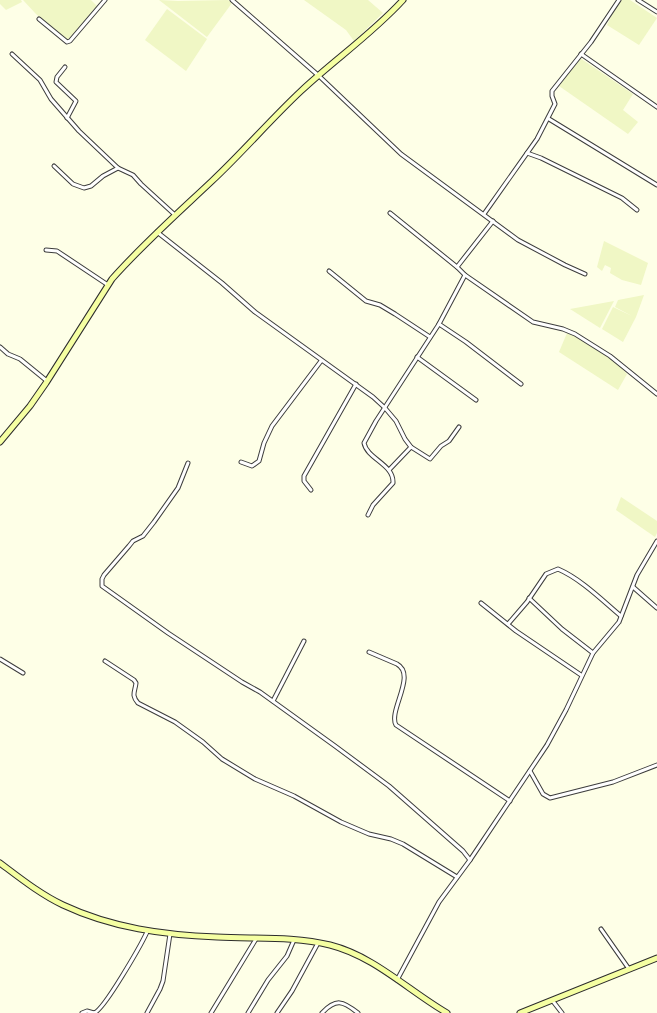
<svg xmlns="http://www.w3.org/2000/svg" width="657" height="1013" font-family="'Playfair Display',serif">
  <style>
    .farmland { fill: #f0f7c5 }
    .lines { fill: none; stroke-linecap: round; stroke-linejoin: round }
    .street-casing { stroke: #3d3d3d; stroke-width: 5 }
    .secondary-casing { stroke: #2c2c2c; stroke-width: 7 }
    .street { stroke: #fff; stroke-width: 3 }
    .secondary { stroke: #f5ffa2; stroke-width: 5 }
  </style>
  <rect width="100%" height="100%" fill="#feffe7"/>
  <!-- farmland -->
  <g class="farmland">
    <polygon points="0,0 21,0 22,2 6,10 0,4"/>
    <polygon points="23,0 91,0 97,6 68,40 36,14"/>
    <polygon points="159,0 178,1 228,0 232,3 207,37"/>
    <polygon points="304,0 368,0 383,13 354,41 346,30"/>
    <polygon points="619,0 630,0 657,18 639,45 607,25"/>
    <polygon points="167,9 207,39 186,71 145,40"/>
    <polygon points="580,58 633,94 623,110 638,122 628,134 559,86"/>
    <polygon points="604,241 648,263 641,285 622,280 610,273 611,268 605,265 602,271 597,267"/>
    <polygon points="644,295 636,317 623,342 602,329 613,307 632,316 615,307 618,300"/>
    <polygon points="614,301 600,328 570,309"/>
    <polygon points="567,333 579,338 615,361 627,374 618,390 559,352"/>
    <polygon points="621,497 657,521 657,533 655,537 616,510"/>
  </g>
  <g class="lines">
    <!-- street casing -->
    <g class="street-casing">
      <g id="street">
        <polyline points="232,0 319,76 401,154 518,240 565,265 585,274"/>
        <polyline points="638,0 657,12"/>
        <polyline points="39,19 67,42 70,41 105,0"/>
        <polyline points="12,54 40,80 51,99 79,131 118,168 133,175 141,184 175,215"/>
        <polyline points="581,54 657,107"/>
        <polyline points="65,67 57,77 56,82 76,101 67,118"/>
        <polyline points="549,119 657,185"/>
        <polyline points="527,153 541,158 622,198 637,210"/>
        <polyline points="54,166 73,184 84,188 91,186 103,176 118,168"/>
        <polyline points="390,213 457,267"/>
        <polyline points="484,214 537,139 555,104 552,96 552,91 591,42 619,0"/>
        <polyline points="157,232 222,283 255,312 373,397 385,408 396,421 405,439 411,447 389,470"/>
        <polyline points="46,250 57,251 108,285"/>
        <polyline points="329,271 366,301 380,305 395,314 430,337"/>
        <polyline points="465,275 533,322 563,329 575,334 610,356 657,394"/>
        <polyline points="439,324 466,342 521,384"/>
        <polyline points="0,347 8,354 20,359 47,381"/>
        <polyline points="417,357 476,400"/>
        <polyline points="411,447 430,459 441,446 449,441 459,427"/>
        <polyline points="241,462 252,466 259,461 264,443 272,426 321,361"/>
        <polyline points="188,463 178,488 154,522 143,536 133,541 129,546 104,575 102,579 102,586 168,633 242,682 260,692 335,746 389,786 463,851 470,860"/>
        <polyline points="311,490 304,481 304,476 356,384"/>
        <path d="M 368,515 L 373,505 L 393,483 C 394,464 367,459 364,443 L 376,421 L 439,324 L 465,275 L 457,267 L 493,221"/>
        <polyline points="633,587 657,608"/>
        <polyline points="529,598 562,629 593,653"/>
        <polyline points="481,603 516,631 581,675"/>
        <path d="M 508,624 L 527,602 L 546,574 L 558,569 C 581,579 602,600 621,616"/>
        <path d="M 369,652 L 397,664 C 417,675 388,711 396,725 L 510,801"/>
        <polyline points="0,659 23,673"/>
        <path d="M 105,661 L 134,680 L 136,683 C 135,692 131,695 138,703 L 175,722 L 203,742 L 222,759 L 255,779 L 294,796 L 341,822 L 369,834 L 391,839 L 403,844 L 457,877"/>
        <polyline points="273,701 304,641"/>
        <polyline points="530,771 543,794 550,798 613,782 657,765"/>
        <polyline points="601,929 629,969"/>
        <polyline points="397,980 439,902 470,860 547,745 566,710 593,653 619,622 637,575 657,541"/>
        <polyline points="552,1000 562,1013"/>
        <polyline points="82,1013 87,1011 94,1013"/>
        <path d="M 94,1013 C 104,1010 141,945 147,932"/>
        <polyline points="147,1013 160,989 163,981 170,934"/>
        <polyline points="211,1013 256,939"/>
        <polyline points="248,1013 268,980 287,956 294,940"/>
        <polyline points="277,1013 292,991 318,943"/>
        <path d="M 322,1013 C 336,998 343,1001 358,1013"/>
      </g>
    </g>
    <!-- secondary casing -->
    <g class="secondary-casing">
      <g id="secondary">
        <path d="M 0,442 L 30,406 L 46,383 L 112,279 C 143,244 178,213 212,181 C 243,152 270,120 301,91 C 334,60 372,34 403,0"/>
        <path d="M 0,863 C 20,878 40,894 63,905 C 112,928 164,935 217,937 C 254,939 294,936 330,945 C 374,956 409,991 447,1013"/>
        <polyline points="520,1013 657,958"/>
      </g>
    </g>
    <!-- street -->
    <use href="#street" class="street"/>
    <!-- secondary -->
    <use href="#secondary" class="secondary"/>
  </g>
</svg>
